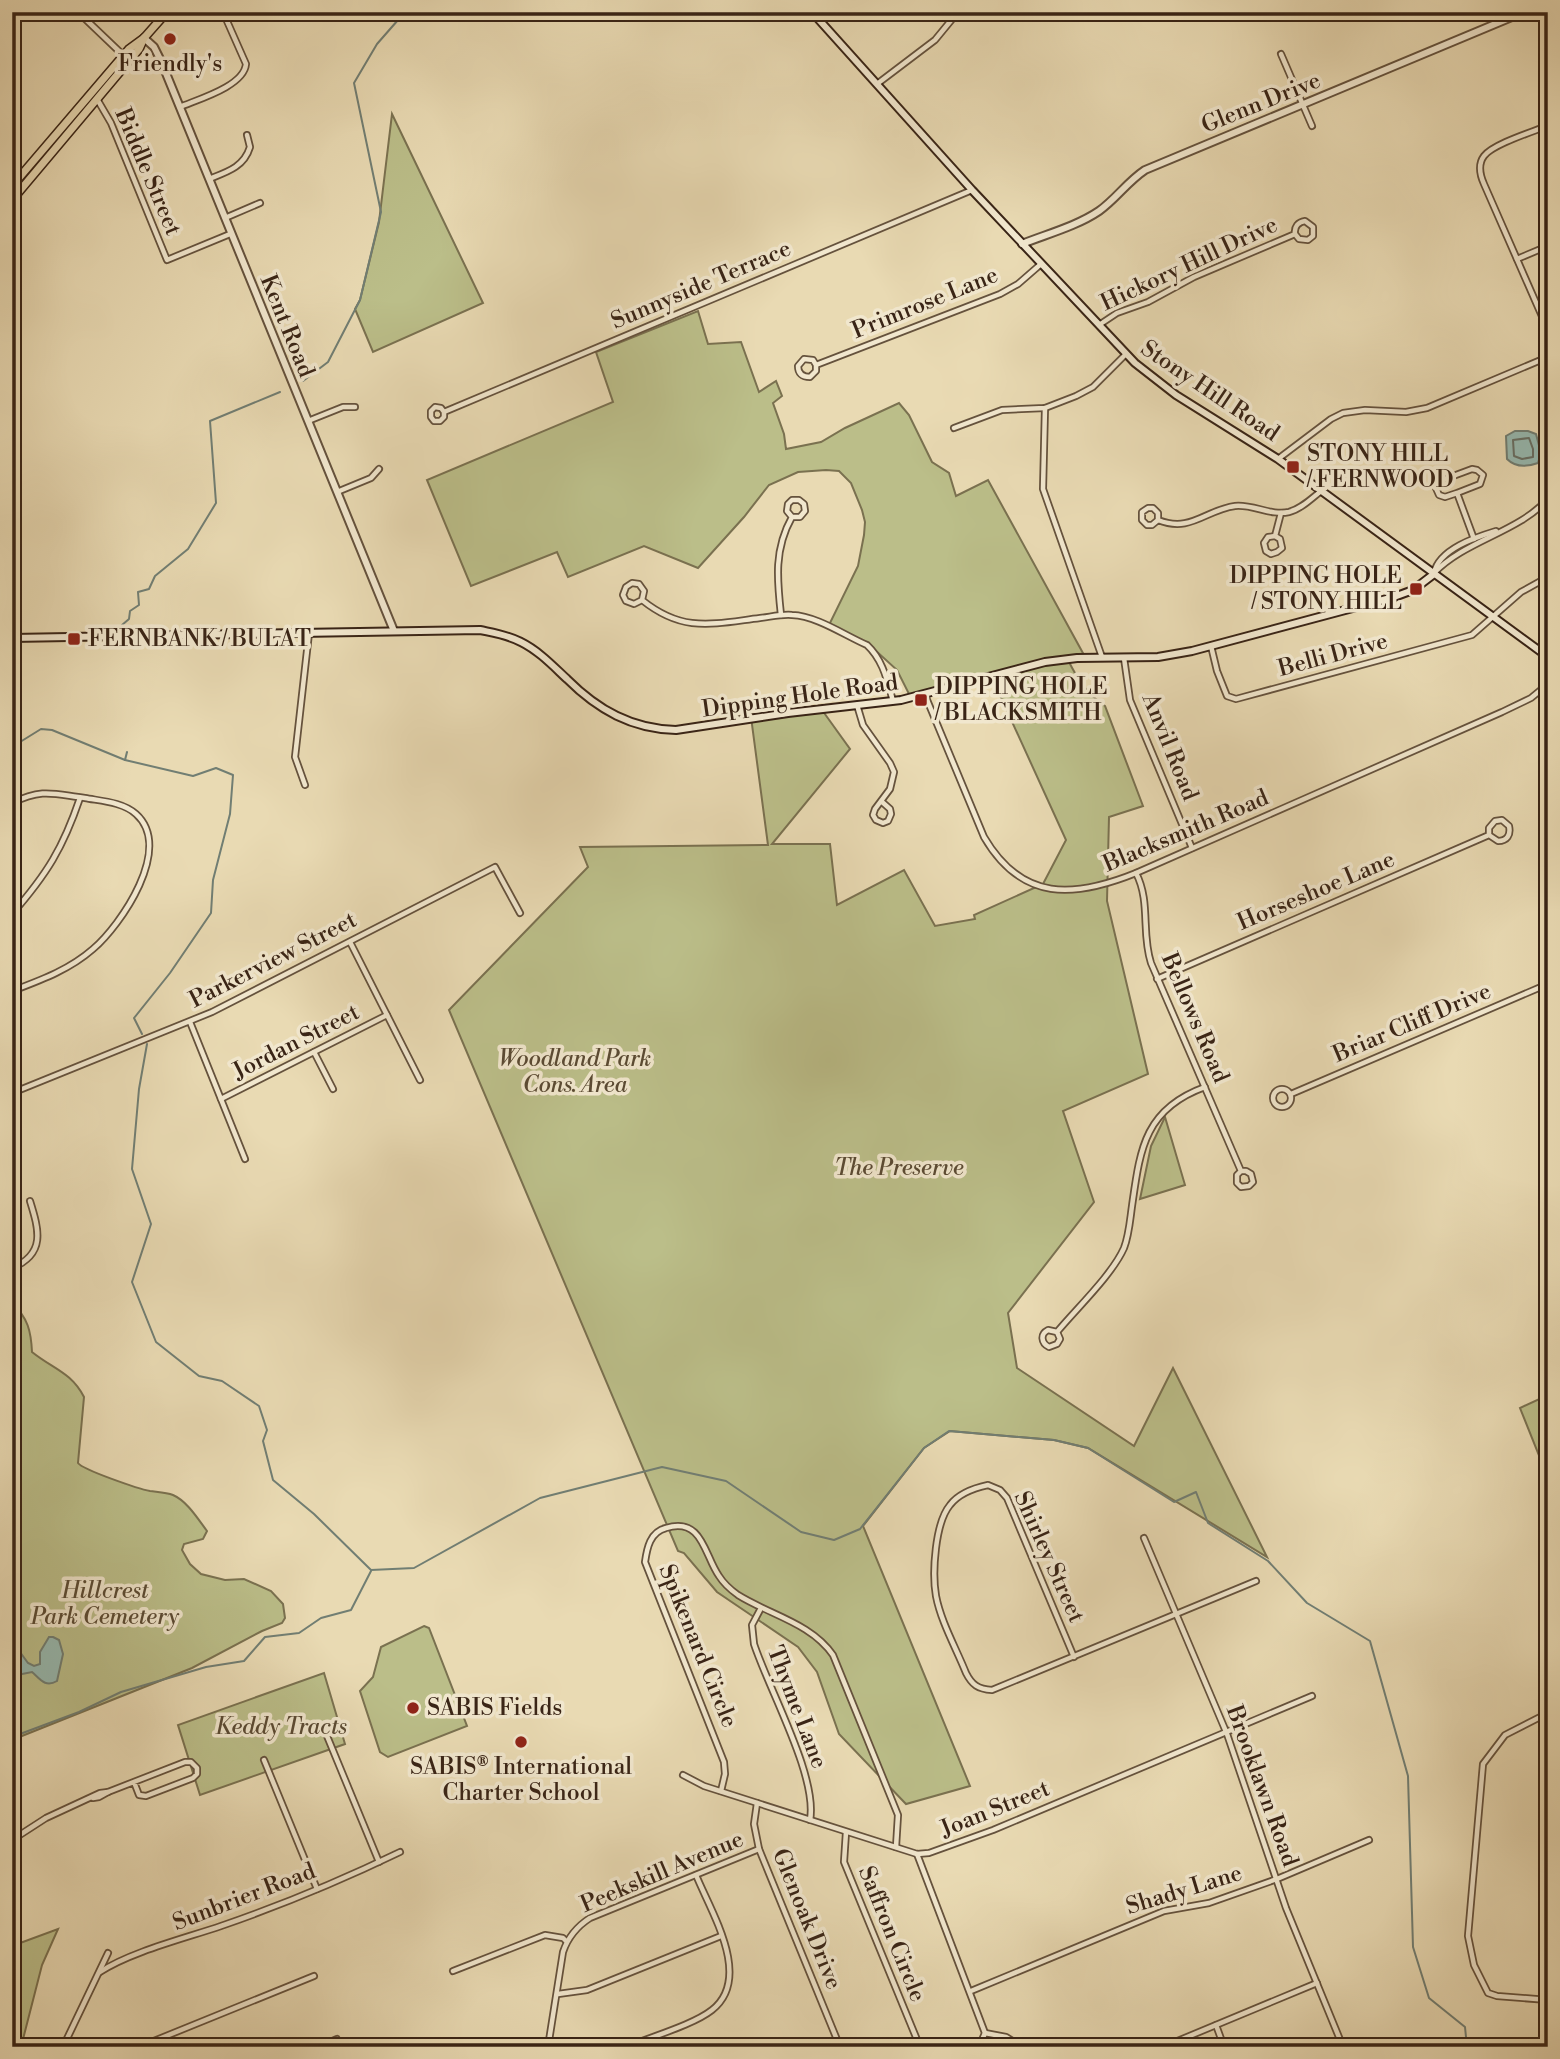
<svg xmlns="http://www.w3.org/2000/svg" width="1560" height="2059" font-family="'Libre Bodoni',serif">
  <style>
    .green { fill: #bbbe89; stroke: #7a7150; stroke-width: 2 }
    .water { fill: #97bab1; stroke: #717e73; stroke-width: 2 }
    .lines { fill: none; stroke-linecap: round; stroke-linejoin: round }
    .shore { stroke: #686f64; stroke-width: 2 }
    .stream { stroke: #717e73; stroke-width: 2 }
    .minor-casing { stroke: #65523d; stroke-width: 8 }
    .tertiary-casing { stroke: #65523d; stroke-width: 10 }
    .secondary-casing { stroke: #392416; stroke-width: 10 }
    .primary-casing { stroke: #392416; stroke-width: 10 }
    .minor { stroke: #f1e7ce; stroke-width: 4.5 }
    .tertiary { stroke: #f1e7ce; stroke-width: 6 }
    .secondary { stroke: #f1e7ce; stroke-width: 6 }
    .primary { stroke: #e9dab3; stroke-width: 7 }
    .poi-dot { fill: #8f2418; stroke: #f1e7ce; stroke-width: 2.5 }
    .labels { text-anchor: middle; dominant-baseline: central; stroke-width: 7; stroke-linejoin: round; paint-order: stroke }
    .poi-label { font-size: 23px; fill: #392416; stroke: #f1e7ce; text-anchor: start }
    .street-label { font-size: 23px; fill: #392416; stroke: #f1e7ce }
    .park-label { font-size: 23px; font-style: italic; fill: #5a4a33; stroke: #f1e7ce }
  </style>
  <rect width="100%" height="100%" fill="#e9dab3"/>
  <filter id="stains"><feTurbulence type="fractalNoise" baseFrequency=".00286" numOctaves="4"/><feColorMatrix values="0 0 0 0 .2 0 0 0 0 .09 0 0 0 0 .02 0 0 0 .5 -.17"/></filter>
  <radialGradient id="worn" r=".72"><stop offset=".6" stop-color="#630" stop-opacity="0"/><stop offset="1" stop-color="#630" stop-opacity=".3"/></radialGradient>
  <!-- green -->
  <g class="green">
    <polygon points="392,114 483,303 373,352 355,309 360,300 379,222"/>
    <path d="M 698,311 L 708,344 L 741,342 L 759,392 L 776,381 L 782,396 L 773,403 L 784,434 L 786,449 L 821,442 L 845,428 L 899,403 L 909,415 L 932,462 L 949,473 L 956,496 L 988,480 L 1084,655 L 1068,660 C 1078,680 1086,693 1105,706 L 1143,806 L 1109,817 L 1107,901 L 1148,1074 L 1063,1111 L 1094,1202 L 1008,1313 L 1017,1368 L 1134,1446 L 1173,1368 L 1267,1557 L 1088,1448 L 1054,1440 L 950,1431 L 924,1448 L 863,1526 L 970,1786 L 906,1804 L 839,1734 L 817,1672 L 798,1647 L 717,1592 L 684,1553 L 678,1551 L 449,1010 L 588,867 L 580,847 L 768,845 L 751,717 L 822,710 L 850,749 L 772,844 L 830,844 L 837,905 L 904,870 L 935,926 L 975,919 L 974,915 L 1043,884 L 1066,840 L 993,680 L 957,691 L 911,698 L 897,670 L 874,649 L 828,627 L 858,566 L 864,535 L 865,522 L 862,510 L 851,483 L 839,471 L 826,470 L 798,472 L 769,485 L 744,517 L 698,568 L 644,546 L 568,577 L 557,552 L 471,586 L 427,480 L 613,402 L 596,352 Z"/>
    <polygon points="1165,1117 1185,1185 1140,1199 1151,1146"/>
    <path d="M 12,1303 C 28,1318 31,1331 32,1352 C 53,1369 71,1372 84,1397 L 78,1463 C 83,1470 139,1489 150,1491 C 157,1492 166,1492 173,1495 C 187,1501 198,1519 207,1531 L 203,1539 L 184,1544 L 182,1550 L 190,1564 L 201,1574 L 225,1580 L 244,1579 L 271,1591 L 283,1604 L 285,1618 L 282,1623 L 262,1631 L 192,1668 L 12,1740 Z"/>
    <polygon points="1548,1395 1548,1478 1520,1408"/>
    <polygon points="424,1626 429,1628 467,1726 388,1757 380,1752 360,1691 373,1677 381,1647"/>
    <polygon points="324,1673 345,1744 200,1795 178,1725"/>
    <polygon points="58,1929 42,1965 21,2047 12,2047 12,1946"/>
  </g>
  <!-- water -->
  <g class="water">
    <path d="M 1515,431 L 1528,431 L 1536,434 L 1541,453 L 1538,463 C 1527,467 1515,467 1507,459 L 1506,436 Z"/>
    <path d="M 53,1637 L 59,1640 L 63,1654 L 57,1681 C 45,1688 40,1679 32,1672 L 12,1676 L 12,1641 L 28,1663 L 34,1666 L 40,1664 L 40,1652 L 49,1637 Z"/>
  </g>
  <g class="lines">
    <!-- shore -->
    <polygon class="shore" points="1529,438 1533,449 1533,457 1522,459 1514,456 1513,440"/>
    <!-- stream -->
    <g class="stream">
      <polyline points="303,381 328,362 360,300 381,212 354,83 377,44 405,12"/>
      <polyline points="122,625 129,619 130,611 139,605 138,592 149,589 155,576 188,549 216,503 210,421 280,392"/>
      <polyline points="12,747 41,729 52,730 125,760 193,776 216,768 233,775 230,814 213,880 211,913 170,973 134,1018 142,1034"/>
      <polyline points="125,760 127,752"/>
      <polyline points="147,1044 139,1089 132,1169 151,1224 132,1282 156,1342 199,1376 222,1381 259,1406 267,1430 263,1441 273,1480 314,1514 371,1570 414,1568 540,1498 662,1467 726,1481 801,1532 834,1540 860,1529 924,1448 949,1431 1054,1440 1088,1448 1174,1502 1196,1492 1208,1523 1268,1561 1307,1603 1370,1641 1408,1776 1413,1947 1429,1998 1465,2027 1467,2047"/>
      <polyline points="12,1737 79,1712 121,1692 206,1667 244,1661 265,1637 299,1633 321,1618 351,1610 371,1571"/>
    </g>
    <!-- minor casing -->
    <g class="minor-casing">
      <g id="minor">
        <polyline points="78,12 123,55"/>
        <polyline points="1281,54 1312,126"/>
        <polyline points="877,84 935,40 958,12"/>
        <polyline points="97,99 111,123 167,260 230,234"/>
        <path d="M 180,107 C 199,99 244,86 246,64 L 223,12"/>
        <path d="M 1547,126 C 1532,132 1493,144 1484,156 C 1478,164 1480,175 1484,184 L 1548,330"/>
        <path d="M 209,179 C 227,172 244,167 250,147 L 247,135"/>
        <polyline points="225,218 260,203"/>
        <polyline points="1517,259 1548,246"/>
        <path d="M 1099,325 L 1117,313 L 1148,302 L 1194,277 L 1295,234 C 1294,227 1298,222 1305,221 L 1313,227 L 1313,236 L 1308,240 L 1299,239 L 1295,234"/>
        <path d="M 816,365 L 816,371 L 810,377 C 802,377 798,373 798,366 L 804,359 L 813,360 L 816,365 L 1000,294 L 1018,284 L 1041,264"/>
        <polyline points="1045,408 1043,489 1102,657"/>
        <polyline points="444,412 444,417 440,421 434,421 431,417 431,411 435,407 441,408 444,412 972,190"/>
        <polyline points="308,421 343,407 355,407"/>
        <polyline points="954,428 1002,410 1045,408 1076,396 1093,387 1125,355"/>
        <polyline points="1278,459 1331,419 1343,413 1365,410 1406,412 1427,408 1548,357"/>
        <polyline points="337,492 371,478 379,469"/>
        <polyline points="1457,493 1445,497 1439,495 1435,486 1437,482 1472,469 1477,470 1483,475 1480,484 1457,493 1474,539"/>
        <path d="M 1158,520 L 1152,525 L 1147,525 L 1142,520 L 1142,512 L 1148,508 L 1153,508 L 1158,513 L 1158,520 C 1191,533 1205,510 1235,506 C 1253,504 1271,516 1289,512 C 1301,509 1311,499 1321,491"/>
        <polyline points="1275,536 1268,537 1264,543 1266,551 1271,554 1277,552 1282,548 1280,539 1275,536 1281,513"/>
        <path d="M 1434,573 C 1466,540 1517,533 1548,499"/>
        <path d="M 1434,573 C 1439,549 1476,537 1496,531"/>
        <path d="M 642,600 L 634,604 L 626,601 L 623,595 L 626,587 L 632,583 L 639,584 L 644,591 L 642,600 C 683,633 712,624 760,618 C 770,617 781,614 792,615 C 817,616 844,635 867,645 C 883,660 887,680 893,701"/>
        <path d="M 781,615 C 777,579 774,549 792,517 L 787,511 L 788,504 L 792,500 L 799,500 L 804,504 L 805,511 L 800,517 L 792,517"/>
        <polyline points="1211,646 1217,671 1227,696 1236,699 1472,635 1521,592 1548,577"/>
        <polyline points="1124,658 1130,700 1192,848"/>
        <path d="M 925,695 L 984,837 C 1022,902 1074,898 1136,873 L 1502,712 L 1531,698 L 1548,684"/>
        <polyline points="857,705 863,725 890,763 894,772 890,789 875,809 873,815 876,820 883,823 888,821 891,814 890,809 881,801"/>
        <polyline points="305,785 295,757 309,633"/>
        <path d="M 12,803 C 43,788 53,794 85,798 C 101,801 123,802 136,814 C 174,848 121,925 93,949 C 69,970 41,980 12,991"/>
        <path d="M 1136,873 C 1151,902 1141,933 1151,963 L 1241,1171 L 1237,1175 L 1237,1183 L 1241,1187 L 1249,1186 L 1253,1182 L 1251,1174 L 1246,1171 L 1241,1171"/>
        <path d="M 12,914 C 47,874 63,848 80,798"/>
        <polyline points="350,942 420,1080"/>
        <path d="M 1157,979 L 1489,835 L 1489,828 L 1495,821 L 1502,820 L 1509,826 C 1511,835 1507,841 1498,841 L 1489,835"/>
        <polyline points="190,1022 245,1159"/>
        <polyline points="314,1052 333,1089"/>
        <circle cx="1282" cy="1098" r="9"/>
        <polyline points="12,1093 212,1012 495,867 520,913"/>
        <polyline points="1291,1094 1548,984"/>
        <polyline points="221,1099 387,1015"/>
        <path d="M 12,1268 C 46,1254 39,1230 30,1201"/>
        <path d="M 1057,1332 L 1060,1339 L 1057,1344 L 1049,1347 C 1041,1343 1040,1334 1048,1330 L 1057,1332 C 1076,1309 1112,1275 1124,1248 C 1129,1235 1130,1220 1132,1206 C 1140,1150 1144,1109 1205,1087"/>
        <polyline points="1144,1538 1227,1734 1286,1908 1343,2047"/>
        <path d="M 761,1608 L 752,1625 L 754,1644 C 769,1690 818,1777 810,1820"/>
        <path d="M 1074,1657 L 1007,1498 L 1000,1490 L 988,1485 C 974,1488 959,1493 950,1505 C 935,1523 932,1573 936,1596 C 941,1622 956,1648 966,1673 C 972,1685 978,1689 992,1690 L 1256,1581"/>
        <polyline points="1548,1713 1505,1735 1483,1764 1468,1936 1474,1965 1488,1993 1497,1996 1548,2000"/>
        <polyline points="327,1736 379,1862"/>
        <polyline points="264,1760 317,1889"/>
        <polyline points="683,1775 704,1786 917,1854 929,1853 993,1830 1312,1696"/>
        <path d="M 721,1791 L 725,1774 L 724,1762 L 645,1562 C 647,1548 650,1532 666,1528 C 703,1517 704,1555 719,1576 C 724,1584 731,1590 738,1595 C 770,1615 811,1623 833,1655 L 898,1815 L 896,1847"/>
        <polyline points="93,1798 99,1797 108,1792 185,1762 191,1762 197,1768 197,1774 193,1778 146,1796 139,1795 134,1782"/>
        <polyline points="757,1803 754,1824 759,1849 840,2047"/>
        <polyline points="846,1832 844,1862 920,2047"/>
        <polyline points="12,1840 46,1818 100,1793 108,1792"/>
        <polyline points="917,1854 985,2033 979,2047"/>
        <polyline points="453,1971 545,1935 563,1938 566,1941"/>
        <path d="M 100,1972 C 130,1952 186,1938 221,1926 C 282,1905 342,1880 400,1852"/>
        <polyline points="971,1991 1164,1911 1209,1903 1277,1879 1369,1840"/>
        <polyline points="558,1994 587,1990 721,1936"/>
        <polyline points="1216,2025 1224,2047"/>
        <polyline points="985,2033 1006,2037 1022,2047"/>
        <polyline points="63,2047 108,1953"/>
        <polyline points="139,2047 314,1976"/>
        <polyline points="319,2047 337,2039"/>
        <path d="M 548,2047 L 563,1952 C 568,1937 576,1927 590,1918 L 759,1849"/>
        <path d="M 627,2047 C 650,2037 693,2025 712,2010 C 753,1978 711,1912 696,1875"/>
        <polyline points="1163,2047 1317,1983"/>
      </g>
    </g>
    <!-- tertiary casing -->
    <g class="tertiary-casing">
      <g id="tertiary">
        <polyline points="144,38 154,47 161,61 394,631"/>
        <path d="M 1022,244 C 1047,234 1077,226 1099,211 C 1116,199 1127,182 1145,170 L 1524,12"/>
      </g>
    </g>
    <!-- secondary casing -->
    <g class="secondary-casing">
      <g id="secondary">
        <polyline points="812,12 972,190 1135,363 1176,395 1278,459 1548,657"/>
        <path d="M 12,638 L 480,630 C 494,633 508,635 521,642 C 539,651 553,666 567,679 C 598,710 632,729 676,730 L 788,713 L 901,700 L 1045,662 L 1077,658 L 1158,657 L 1192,651 L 1394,597 L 1413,590 L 1434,574"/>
      </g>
    </g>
    <!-- primary casing -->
    <g class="primary-casing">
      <g id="primary">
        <polyline points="12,186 129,49 144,38 167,12"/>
        <polyline points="12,200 139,49 144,38"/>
      </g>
    </g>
    <!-- minor -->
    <use href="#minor" class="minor"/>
    <!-- tertiary -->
    <use href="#tertiary" class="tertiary"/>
    <!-- secondary -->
    <use href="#secondary" class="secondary"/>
    <!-- primary -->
    <use href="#primary" class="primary"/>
  </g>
  <!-- markers -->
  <g class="poi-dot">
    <circle cx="170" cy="39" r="7"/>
    <rect x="1286" y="460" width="14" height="14" rx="3.5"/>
    <rect x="1409" y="582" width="14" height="14" rx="3.5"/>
    <rect x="67" y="632" width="14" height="14" rx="3.5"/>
    <rect x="914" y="693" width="14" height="14" rx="3.5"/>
    <circle cx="413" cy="1708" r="7"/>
    <circle cx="521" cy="1742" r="7"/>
  </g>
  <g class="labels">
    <!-- poi labels -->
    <g class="poi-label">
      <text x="170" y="64" text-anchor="middle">Friendly's</text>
      <text x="1307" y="454">STONY HILL<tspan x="1307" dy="26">/ FERNWOOD</tspan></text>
      <text x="1402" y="576" text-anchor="end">DIPPING HOLE<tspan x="1402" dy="26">/ STONY HILL</tspan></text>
      <text x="88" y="639">FERNBANK / BULAT</text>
      <text x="935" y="687">DIPPING HOLE<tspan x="935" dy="26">/ BLACKSMITH</tspan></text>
      <text x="427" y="1708">SABIS Fields</text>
      <text x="521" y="1767" text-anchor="middle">SABIS® International<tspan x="521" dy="26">Charter School</tspan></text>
    </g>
    <!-- street labels -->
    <g class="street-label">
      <text transform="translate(1261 103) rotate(-22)">Glenn Drive</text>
      <text transform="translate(148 172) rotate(67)">Biddle Street</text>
      <text transform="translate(1189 264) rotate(-25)">Hickory Hill Drive</text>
      <text transform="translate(701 285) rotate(-23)">Sunnyside Terrace</text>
      <text transform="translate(925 303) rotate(-22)">Primrose Lane</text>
      <text transform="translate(287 326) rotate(68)">Kent Road</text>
      <text transform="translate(1210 391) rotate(34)">Stony Hill Road</text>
      <text transform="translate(1333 655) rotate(-15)">Belli Drive</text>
      <text transform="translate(800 696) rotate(-8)">Dipping Hole Road</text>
      <text transform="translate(1170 747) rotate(68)">Anvil Road</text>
      <text transform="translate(1186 831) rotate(-23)">Blacksmith Road</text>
      <text transform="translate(1316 891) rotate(-23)">Horseshoe Lane</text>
      <text transform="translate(273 960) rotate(-27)">Parkerview Street</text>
      <text transform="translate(1195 1018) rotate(67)">Bellows Road</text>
      <text transform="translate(1412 1023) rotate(-23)">Briar Cliff Drive</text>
      <text transform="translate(296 1042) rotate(-27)">Jordan Street</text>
      <text transform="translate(1049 1557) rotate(66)">Shirley Street</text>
      <text transform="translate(698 1646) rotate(68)">Spikenard Circle</text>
      <text transform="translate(797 1707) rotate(69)">Thyme Lane</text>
      <text transform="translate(1262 1786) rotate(70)">Brooklawn Road</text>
      <text transform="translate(995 1809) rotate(-22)">Joan Street</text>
      <text transform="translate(662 1872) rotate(-23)">Peekskill Avenue</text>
      <text transform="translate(1184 1890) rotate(-17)">Shady Lane</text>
      <text transform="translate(244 1897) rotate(-21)">Sunbrier Road</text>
      <text transform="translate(807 1919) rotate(68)">Glenoak Drive</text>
      <text transform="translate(892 1934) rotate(68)">Saffron Circle</text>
    </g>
    <!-- park labels -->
    <g class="park-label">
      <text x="575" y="1059">Woodland Park<tspan x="575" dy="26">Cons. Area</tspan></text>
      <text x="899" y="1168">The Preserve</text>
      <text x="105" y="1591">Hillcrest<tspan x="105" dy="26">Park Cemetery</tspan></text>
      <text x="281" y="1727">Keddy Tracts</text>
    </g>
  </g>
  <!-- margin -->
  <rect width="1560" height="2059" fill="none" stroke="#e9dab3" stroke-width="42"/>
  <rect x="14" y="14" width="1532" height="2031" fill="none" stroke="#392416" stroke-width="3.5"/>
  <rect x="21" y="21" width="1518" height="2017" fill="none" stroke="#392416" stroke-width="2"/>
  <rect width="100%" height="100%" filter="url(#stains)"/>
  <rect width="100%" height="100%" fill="url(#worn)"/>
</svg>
